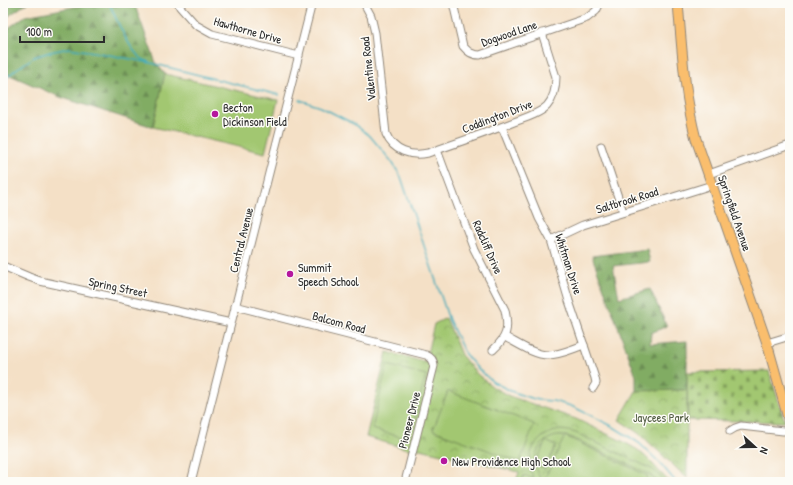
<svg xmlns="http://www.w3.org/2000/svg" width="793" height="485" font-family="'Patrick Hand',sans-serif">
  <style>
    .forest { fill: url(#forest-firs); stroke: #566c47 }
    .cemetery { fill: url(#cemetery-stones); stroke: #66794e }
    .park { fill: url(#park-crowns); stroke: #66794e }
    .pitch { fill: #a2c771; stroke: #66794e }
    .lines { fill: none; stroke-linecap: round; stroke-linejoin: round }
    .stream { stroke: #3baab9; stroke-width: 1.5 }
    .minor-casing { stroke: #908678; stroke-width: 9 }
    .major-casing { stroke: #908678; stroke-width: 11 }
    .minor { stroke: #fff; stroke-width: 7 }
    .major { stroke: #fabe6d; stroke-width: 9 }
    .poi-dot { fill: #b5179e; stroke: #fdfcf7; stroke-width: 1.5 }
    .labels { text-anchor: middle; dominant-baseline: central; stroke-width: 3; stroke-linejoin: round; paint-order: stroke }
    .street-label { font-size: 12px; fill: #2b2b2b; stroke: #fdfcf7 }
    .poi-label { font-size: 12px; fill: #2b2b2b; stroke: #fdfcf7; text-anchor: start }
    .park-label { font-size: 12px; fill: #4f5a40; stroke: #fdfcf7 }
  </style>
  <defs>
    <pattern id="forest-firs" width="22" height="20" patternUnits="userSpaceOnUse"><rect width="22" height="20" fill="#81ac63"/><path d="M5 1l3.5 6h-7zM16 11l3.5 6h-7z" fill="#6a8c52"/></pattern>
    <pattern id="cemetery-stones" width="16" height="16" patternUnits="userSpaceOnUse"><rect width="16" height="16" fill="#a2c771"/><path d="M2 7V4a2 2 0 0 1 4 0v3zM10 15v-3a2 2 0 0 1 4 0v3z" fill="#84a25d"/></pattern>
    <pattern id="park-crowns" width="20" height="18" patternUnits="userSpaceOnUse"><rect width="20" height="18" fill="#a2c771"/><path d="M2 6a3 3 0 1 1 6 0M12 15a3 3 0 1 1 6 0" fill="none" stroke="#84a25d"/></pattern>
  </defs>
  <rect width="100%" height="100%" fill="#fdfcf7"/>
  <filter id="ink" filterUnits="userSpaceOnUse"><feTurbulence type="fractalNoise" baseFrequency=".025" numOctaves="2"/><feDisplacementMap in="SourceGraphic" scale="8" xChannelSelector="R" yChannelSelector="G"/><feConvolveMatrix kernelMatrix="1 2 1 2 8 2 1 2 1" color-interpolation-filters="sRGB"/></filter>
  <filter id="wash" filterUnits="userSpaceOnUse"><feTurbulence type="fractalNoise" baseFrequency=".012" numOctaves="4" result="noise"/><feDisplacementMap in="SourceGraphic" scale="16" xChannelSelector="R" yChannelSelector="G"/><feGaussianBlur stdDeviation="0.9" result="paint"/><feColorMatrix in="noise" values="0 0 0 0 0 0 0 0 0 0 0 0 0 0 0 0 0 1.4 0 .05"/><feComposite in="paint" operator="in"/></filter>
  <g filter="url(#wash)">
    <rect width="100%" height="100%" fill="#f4e0c6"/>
    <!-- forest -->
    <g class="forest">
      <polygon points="3,3 27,3 3,20"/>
      <polygon points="83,3 134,3 156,63 165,74 153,127 60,97 3,72 3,32 25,16 84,5"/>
      <polygon points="647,249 650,262 613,266 619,298 650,289 667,326 651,333 650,344 687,341 687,390 636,391 636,376 592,256"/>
    </g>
    <!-- cemetery -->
    <polygon class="cemetery" points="769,371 785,422 688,420 687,372"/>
    <!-- park -->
    <g class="park">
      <polygon points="446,318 461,355 478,375 493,387 509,396 576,419 624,442 638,450 648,459 669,482 516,482 519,472 420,449 408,449 366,437 387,352 425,362 434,324"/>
      <polygon points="687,390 687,478 641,435 619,420 636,391"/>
    </g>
    <!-- pitch -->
    <g class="pitch">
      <polygon points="165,74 278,100 265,153 153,127"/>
      <polygon points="387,365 426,375 409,439 372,429"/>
      <polygon points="448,391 534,424 520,462 433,430"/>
      <path d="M 561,430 L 569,431 L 576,433 L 652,469 L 658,474 L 665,482 L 658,482 L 649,474 L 573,438 C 544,427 523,458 543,482 L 526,482 L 522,480 L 524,475 L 534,479 C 522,456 536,433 561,430 Z"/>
      <polygon points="565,436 648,476 645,482 543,482"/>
      <polygon points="546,441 556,446 545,469 535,464"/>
    </g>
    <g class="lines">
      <!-- stream -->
      <g class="stream">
        <path d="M 109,3 C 116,18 128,48 141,58 C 143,60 147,61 149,62"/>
        <polyline points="3,81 15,70 34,57 50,52 69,48 94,52 151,63 279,95"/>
        <polyline points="300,100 321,107 354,124 370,136 392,162 401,177 449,320 465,354 478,369 493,382 511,391 524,396 538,400 553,401 571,406 588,414 612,426 639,443 660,463 676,482"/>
      </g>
    </g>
  </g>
  <g filter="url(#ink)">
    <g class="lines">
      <!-- minor casing -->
      <g class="minor-casing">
        <g id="minor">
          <polyline points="178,3 180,7 196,25 212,34 299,56"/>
          <path d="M 364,3 L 371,16 L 375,33 L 386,134 C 393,151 411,157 428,153 C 457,143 486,133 514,122 C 525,118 539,114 547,106 C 554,98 556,87 556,77 L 542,33"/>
          <path d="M 453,3 L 463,46 C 468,52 472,55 480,55 L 587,18 L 596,11 L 600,3"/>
          <polyline points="502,127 539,218 551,240 569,301 595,378 596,383 593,388"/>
          <polyline points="601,146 623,212"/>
          <path d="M 437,150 L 474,249 L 505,310 C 509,329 507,337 493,350"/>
          <polyline points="709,174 790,145"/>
          <polyline points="551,240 583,225 712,185"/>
          <polyline points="3,266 29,277 40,281 231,323"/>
          <path d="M 235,306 L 426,355 C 431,357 434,360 434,366 L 405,482"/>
          <path d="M 505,337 C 517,343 534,355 548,355 C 560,355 572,349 584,345"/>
          <polyline points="767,343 790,336"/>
          <polyline points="730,431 735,428 741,426 783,431 790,430"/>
          <polyline points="191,482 312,3"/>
        </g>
      </g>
      <!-- major casing -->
      <g class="major-casing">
        <path id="major" d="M 678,3 C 682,48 684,94 696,139 L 767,343 L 790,425"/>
      </g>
      <!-- minor -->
      <use href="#minor" class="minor"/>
      <!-- major -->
      <use href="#major" class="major"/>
    </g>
  </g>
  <!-- markers -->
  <g class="poi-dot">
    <circle cx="215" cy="114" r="4"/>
    <circle cx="290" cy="274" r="4"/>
    <circle cx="444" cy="461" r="4"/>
  </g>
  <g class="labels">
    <!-- street labels -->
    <g class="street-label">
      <text transform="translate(248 30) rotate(16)">Hawthorne Drive</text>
      <text transform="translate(509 33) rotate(-19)">Dogwood Lane</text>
      <text transform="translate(368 69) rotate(-96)">Valentine Road</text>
      <text transform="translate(497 116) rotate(-21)">Coddington Drive</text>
      <text transform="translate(627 200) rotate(-17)">Saltbrook Road</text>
      <text transform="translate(735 213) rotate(71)">Springfield Avenue</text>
      <text transform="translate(241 240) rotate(-76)">Central Avenue</text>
      <text transform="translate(488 247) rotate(66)">Radcliff Drive</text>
      <text transform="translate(569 264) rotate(72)">Whitman Drive</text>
      <text transform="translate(118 287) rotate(12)">Spring Street</text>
      <text transform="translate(339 322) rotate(15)">Balcom Road</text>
      <text transform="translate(409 420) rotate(-76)">Pioneer Drive</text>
    </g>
    <!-- poi labels -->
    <g class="poi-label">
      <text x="223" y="107">Becton<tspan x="223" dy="14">Dickinson Field</tspan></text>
      <text x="298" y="267">Summit<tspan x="298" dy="14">Speech School</tspan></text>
      <text x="452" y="461">New Providence High School</text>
    </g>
    <!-- park labels -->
    <g class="park-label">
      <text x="661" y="417">Jaycees Park</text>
    </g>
  </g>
  <!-- margin -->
  <rect width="793" height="485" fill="none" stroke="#fdfcf7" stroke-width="16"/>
  <!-- north arrow -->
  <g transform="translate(755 447) rotate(111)" stroke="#fdfcf7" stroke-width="3" paint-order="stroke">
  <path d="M0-3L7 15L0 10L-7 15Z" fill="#2b2b2b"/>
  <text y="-6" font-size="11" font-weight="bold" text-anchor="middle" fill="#2b2b2b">N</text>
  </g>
  <!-- scale -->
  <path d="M20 36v6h84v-6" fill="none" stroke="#2b2b2b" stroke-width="2"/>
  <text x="26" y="36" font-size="12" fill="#2b2b2b" stroke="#fdfcf7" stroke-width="3" paint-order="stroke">100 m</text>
</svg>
